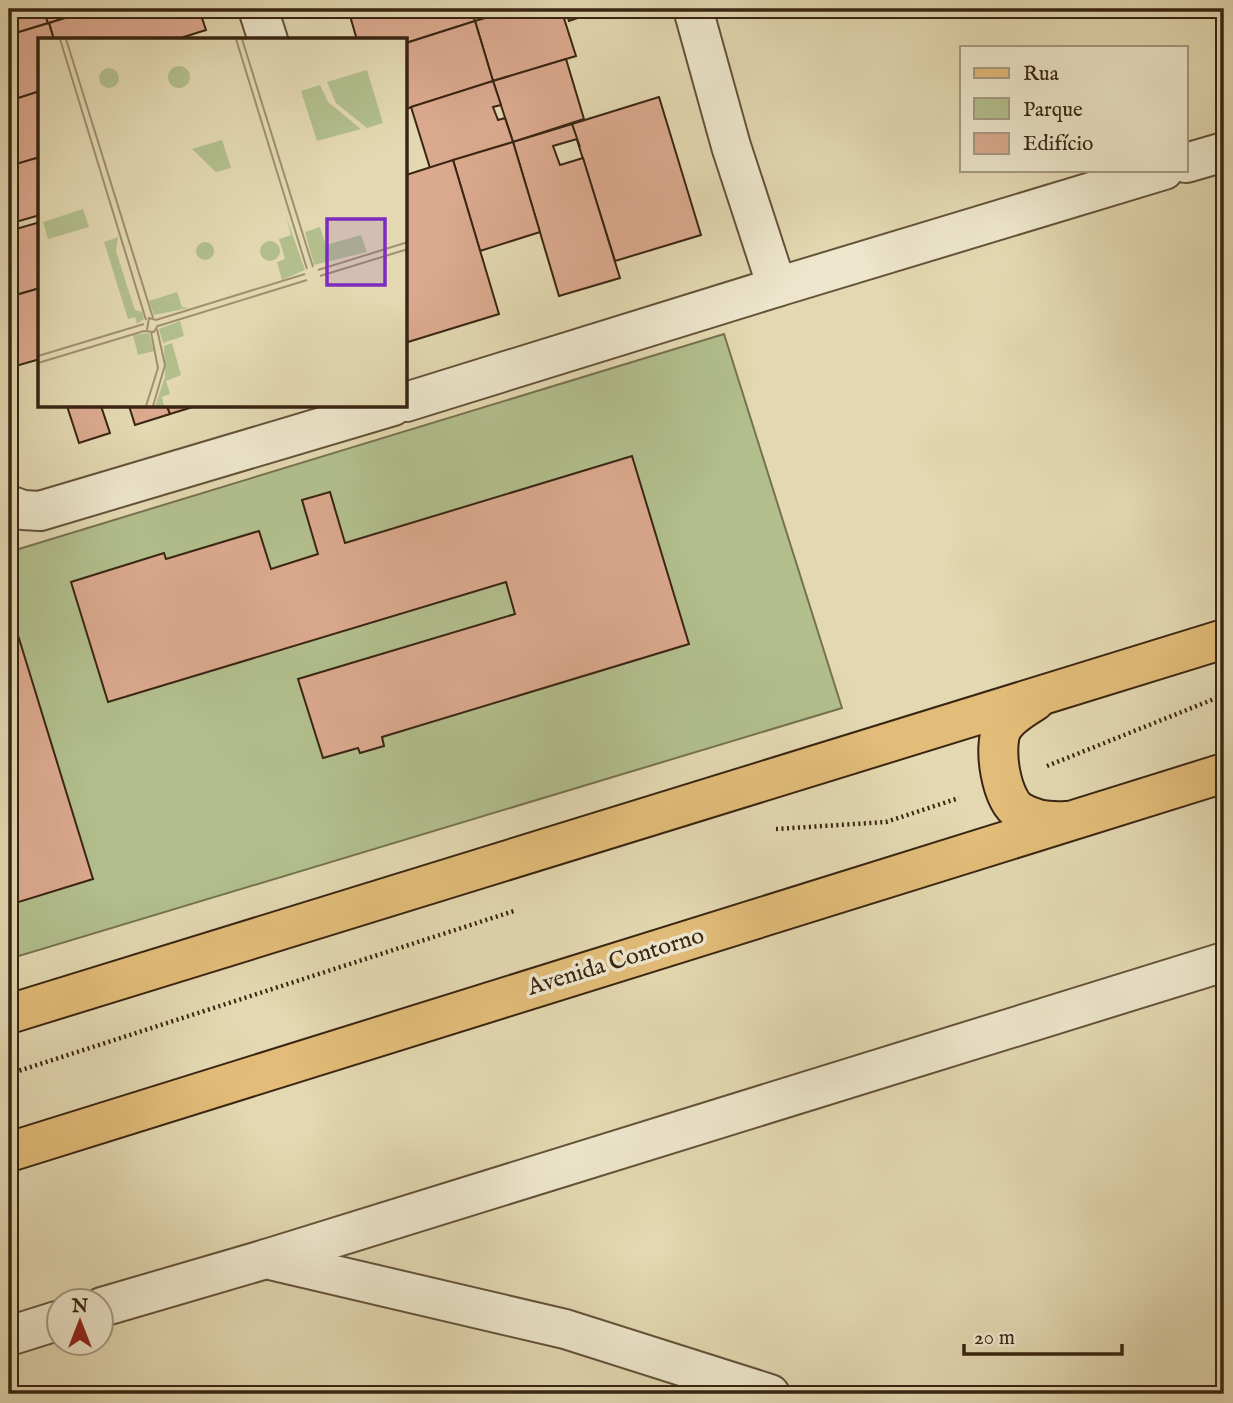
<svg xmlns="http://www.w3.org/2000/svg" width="1233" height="1403" font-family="'IM FELL English',serif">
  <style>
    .green { fill: #b2bf8d; stroke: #767250; stroke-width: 2 }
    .building { fill: #dba98e; stroke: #392512; stroke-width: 2 }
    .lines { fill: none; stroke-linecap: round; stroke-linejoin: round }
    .minor-casing { stroke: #64523a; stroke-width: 42 }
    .major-casing { stroke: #392512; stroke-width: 42 }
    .path { stroke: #392512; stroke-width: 4.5; stroke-dasharray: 2 3.5; stroke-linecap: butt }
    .minor { stroke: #ede6cc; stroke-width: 38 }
    .major { stroke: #e2bc78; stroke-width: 38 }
    .labels { text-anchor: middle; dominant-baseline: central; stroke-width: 7; stroke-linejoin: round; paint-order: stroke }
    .street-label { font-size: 24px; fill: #392512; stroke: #ede6cc }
    .inset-road { fill: none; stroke: #9f9071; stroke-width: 2 }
    .view { fill: #7b2cbf; fill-opacity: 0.15; stroke: #7b2cbf; stroke-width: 3.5 }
    .inset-edge { fill: none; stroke: #392512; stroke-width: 3.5 }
  </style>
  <rect width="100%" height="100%" fill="#e3d8b1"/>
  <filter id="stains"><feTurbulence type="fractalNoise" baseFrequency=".00286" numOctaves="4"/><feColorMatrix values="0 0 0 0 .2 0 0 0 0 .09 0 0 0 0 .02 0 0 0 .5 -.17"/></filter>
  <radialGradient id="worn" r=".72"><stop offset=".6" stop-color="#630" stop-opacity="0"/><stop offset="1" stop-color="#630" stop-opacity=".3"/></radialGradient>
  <!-- green -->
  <polygon class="green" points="724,334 842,708 9,959 9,552"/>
  <!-- building -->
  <g class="building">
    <polygon points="9,9 43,9 48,23 16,33"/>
    <polygon points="43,9 94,9 49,23 48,23"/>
    <polygon points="94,9 199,9 206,30 174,40 54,40 49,23"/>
    <polygon points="348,9 471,9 475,21 406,43 406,40 357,40"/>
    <polygon points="516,9 561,9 576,56 493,81 475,21"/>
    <polygon points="565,9 604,9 569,21"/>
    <polygon points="475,21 493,81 406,109 406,43"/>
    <polygon points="49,23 54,40 40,40 40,91 9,101 9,35"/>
    <polygon points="566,59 584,119 513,142 493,81"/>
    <polygon points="493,81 501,105 493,107 498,120 505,118 513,142 430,168 411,107"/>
    <polygon points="40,91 40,157 17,164 14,152 9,154 9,101"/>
    <polygon points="659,97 701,235 615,261 572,124"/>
    <polygon points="572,124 580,147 577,139 553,146 560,165 583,158 620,278 559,296 513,142"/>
    <polygon points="513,142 540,232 480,251 453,160"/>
    <polygon points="40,157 40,215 9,224 9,166"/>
    <polygon points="453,160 499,314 408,342 406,336 406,175"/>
    <polygon points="40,222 40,288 9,297 9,231"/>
    <polygon points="40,288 40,359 9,368 9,297"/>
    <polygon points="67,406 101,406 110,433 79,443"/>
    <polygon points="129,406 167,406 170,414 135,425"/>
    <polygon points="167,406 196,406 170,414"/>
    <polygon points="632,456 689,644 382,737 384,746 360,753 358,748 323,758 298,679 515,614 506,582 108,702 71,582 164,553 166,559 259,531 271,569 318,554 302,500 330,492 345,543"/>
    <polygon points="9,606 93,879 9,905"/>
  </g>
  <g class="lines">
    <!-- minor casing -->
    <g class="minor-casing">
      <g id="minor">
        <polyline points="258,9 268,40"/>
        <polyline points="693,9 731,146 777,287"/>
        <polyline points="1186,163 1224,152"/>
        <polyline points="406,402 777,287 1164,170"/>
        <polyline points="9,505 23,510 40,511 393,406"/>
        <polyline points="266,1259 1224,962"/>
        <polyline points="102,1307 266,1259 565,1329 770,1394"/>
        <polyline points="9,1336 60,1320"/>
      </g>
    </g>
    <!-- major casing -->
    <g class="major-casing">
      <g id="major">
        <path d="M 1035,701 C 1024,708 1008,717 1002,729 C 993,748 1001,799 1019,811 C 1033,820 1050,822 1066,821"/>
        <polyline points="9,1014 1224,639"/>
        <polyline points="9,1152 1224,773"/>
      </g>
    </g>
    <!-- path -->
    <g class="path">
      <polyline points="1047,766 1224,695"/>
      <polyline points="776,829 886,822 959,798"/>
      <polyline points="9,1074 514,911"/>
    </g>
    <!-- minor -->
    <use href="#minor" class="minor"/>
    <!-- major -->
    <use href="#major" class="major"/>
  </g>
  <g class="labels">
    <!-- street labels -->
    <g class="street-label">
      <text transform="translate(616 962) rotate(-17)">Avenida Contorno</text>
    </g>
  </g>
  <!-- overview -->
  <g transform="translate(38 38)">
    <rect width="369" height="369" fill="#e3d8b1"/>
    <path d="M130 39a11 11 0 1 1 22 0a11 11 0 1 1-22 0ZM61 40a10 10 0 1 1 20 0a10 10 0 1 1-20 0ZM 329,32 L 345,85 L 329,90 L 298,65 L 289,44 ZM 282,47 L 290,64 L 323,91 L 279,103 L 263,53 ZM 184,102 L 193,130 L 178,134 L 154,111 ZM 45,171 L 51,189 L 10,201 L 5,184 ZM 248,178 L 267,232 L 244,242 L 239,224 L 247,221 L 241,201 L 253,197 ZM 282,189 L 288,207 L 323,197 L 329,214 L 276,227 L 267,194 ZM 80,199 L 78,213 L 89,248 L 97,272 L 104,274 L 106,281 L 99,286 L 97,279 L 90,281 L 66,204 ZM222 213a10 10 0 1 1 20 0a10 10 0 1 1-20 0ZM158 213a9 9 0 1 1 18 0a9 9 0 1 1-18 0ZM 139,254 L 144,269 L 151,270 L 116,277 L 111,263 ZM 142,283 L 146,298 L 125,305 L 121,291 ZM 111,295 L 116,313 L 100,317 L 95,297 ZM 134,305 L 143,337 L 128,343 L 132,356 L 124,359 L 126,368 L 117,368 L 127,339 L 126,308 Z" fill="#b2bf8d"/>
    <path class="inset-road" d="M 22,1 L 108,282M 28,1 L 115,280M 198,1 L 269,231M 204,1 L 275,229M 280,232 L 370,204M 282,238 L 370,211M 120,288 L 269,242M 109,292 L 111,280 L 118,282 L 267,236M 0,318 L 106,286M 0,325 L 106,293 L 116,294 L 120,287M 108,368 L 120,330 L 113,294M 115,368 L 127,327 L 119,291"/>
    <path class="view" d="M 289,181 L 347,181 L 347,247 L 289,247 Z"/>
    <rect width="369" height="369" class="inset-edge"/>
  </g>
  <!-- margin -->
  <rect width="1233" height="1403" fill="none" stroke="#e3d8b1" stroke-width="35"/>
  <rect x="10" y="10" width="1212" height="1382" fill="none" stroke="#392512" stroke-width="3.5"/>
  <rect x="18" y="18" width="1198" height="1368" fill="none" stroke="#392512" stroke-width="2"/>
  <!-- legend -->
  <rect x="960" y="46" width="228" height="126" fill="#ede6cc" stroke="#a59982" stroke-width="2"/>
  <rect x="974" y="68" width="35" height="10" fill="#e2bc78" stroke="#a59982" stroke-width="2"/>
  <text x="1023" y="80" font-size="21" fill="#392512">Rua</text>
  <rect x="974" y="98" width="35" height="21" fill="#b2bf8d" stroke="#a59982" stroke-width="2"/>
  <text x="1023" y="116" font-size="21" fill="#392512">Parque</text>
  <rect x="974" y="133" width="35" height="21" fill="#dba98e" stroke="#a59982" stroke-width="2"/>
  <text x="1023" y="150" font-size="21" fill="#392512">Edifício</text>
  <!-- north arrow -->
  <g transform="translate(80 1322)"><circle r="33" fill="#ede6cc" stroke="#a59982" stroke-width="2"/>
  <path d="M0-5L12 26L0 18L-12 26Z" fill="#8f2418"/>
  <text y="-10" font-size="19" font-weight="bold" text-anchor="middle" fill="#392512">N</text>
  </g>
  <!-- scale -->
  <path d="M964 1344v10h158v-10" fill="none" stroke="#392512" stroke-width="3.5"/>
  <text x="974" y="1344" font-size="21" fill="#392512" stroke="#ede6cc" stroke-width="5" paint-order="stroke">20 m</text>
  <rect width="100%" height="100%" filter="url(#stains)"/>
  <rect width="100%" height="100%" fill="url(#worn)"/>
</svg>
